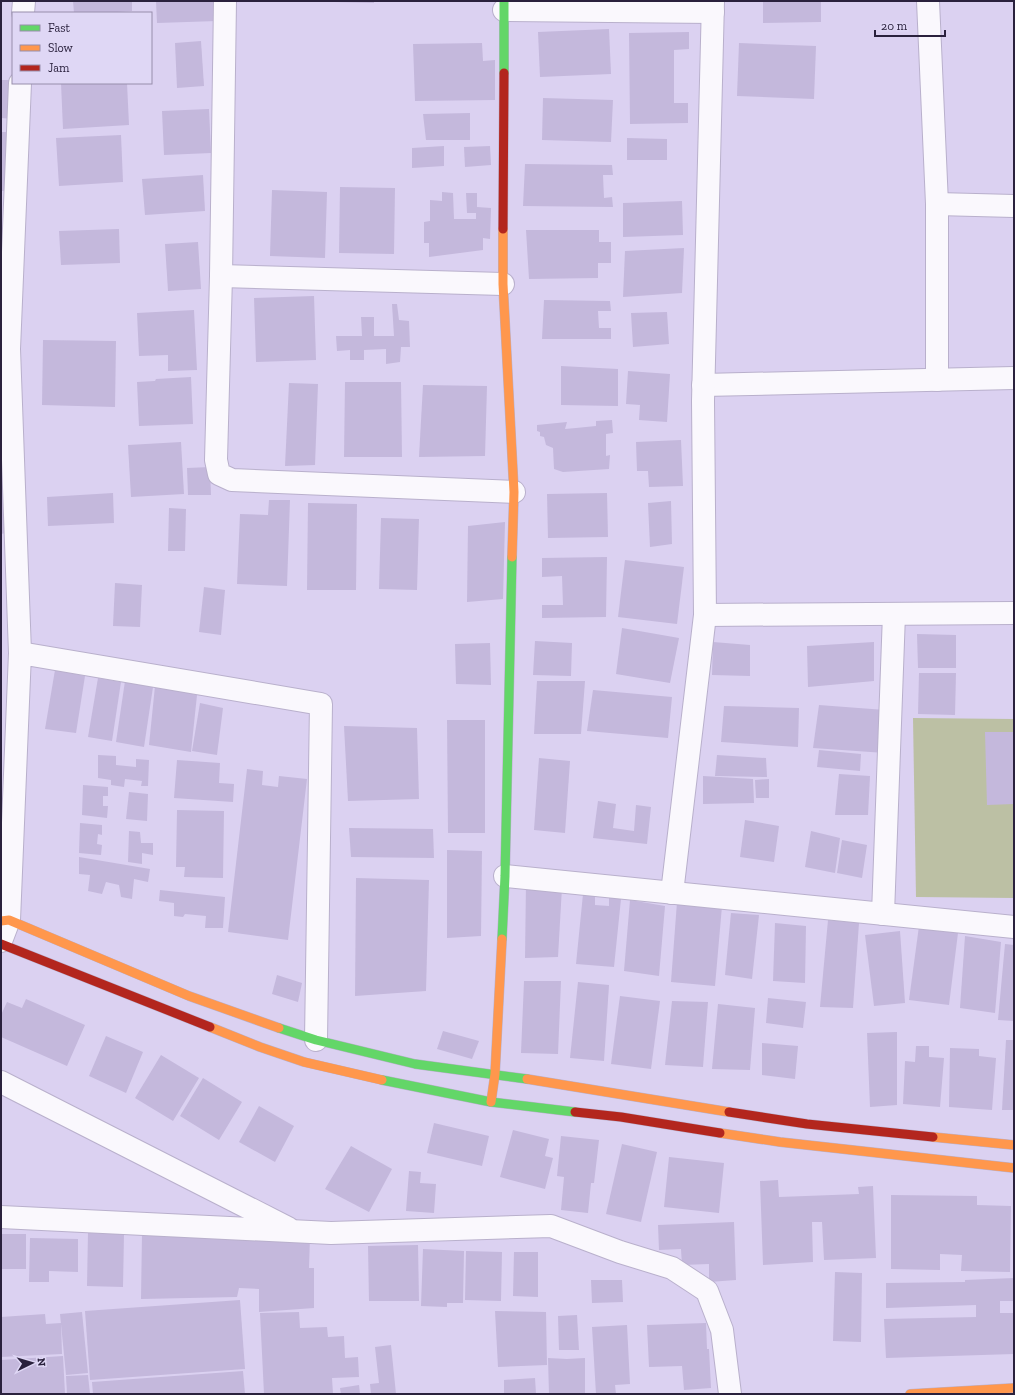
<svg xmlns="http://www.w3.org/2000/svg" width="1015" height="1395" font-family="'Zilla Slab',serif">
  <style>
    .green { fill: #bcc0a4 }
    .building { fill: #c4b8dc }
    .lines { fill: none; stroke-linecap: round; stroke-linejoin: round }
    .street-casing { stroke: #b9b0cc; stroke-width: 24 }
    .fast-casing { stroke: #b9b0cc; stroke-width: 10 }
    .slow-casing { stroke: #b9b0cc; stroke-width: 10 }
    .jam-casing { stroke: #b9b0cc; stroke-width: 10 }
    .street { stroke: #faf8fd; stroke-width: 22 }
    .fast { stroke: #63d668; stroke-width: 9 }
    .slow { stroke: #ff974d; stroke-width: 9 }
    .jam { stroke: #b3261e; stroke-width: 9 }
  </style>
  <rect width="100%" height="100%" fill="#dbd1f1"/>
  <!-- green -->
  <polygon class="green" points="913,718 1014,719 1014,898 916,897"/>
  <!-- building -->
  <g class="building">
    <polygon points="73,1 132,1 132,11 117,12 117,13 74,13"/>
    <polygon points="156,1 216,1 217,21 157,23"/>
    <polygon points="334,1 374,1 374,3 334,2"/>
    <polygon points="763,1 821,1 821,22 763,23"/>
    <polygon points="609,29 611,74 540,77 538,32"/>
    <polygon points="689,32 689,49 674,50 674,103 688,103 688,123 630,124 629,33"/>
    <polygon points="201,41 204,86 177,88 175,43"/>
    <polygon points="482,43 483,61 495,60 495,100 415,101 413,44"/>
    <polygon points="739,43 816,46 814,99 737,96"/>
    <polygon points="1,80 13,80 15,119 1,118"/>
    <polygon points="61,83 127,83 129,125 63,129"/>
    <polygon points="543,98 613,100 611,142 542,140"/>
    <polygon points="209,109 211,153 164,155 162,111"/>
    <polygon points="470,113 470,140 426,140 423,114"/>
    <polygon points="1,132 16,132 13,191 1,191"/>
    <polygon points="121,135 123,182 59,186 56,138"/>
    <polygon points="627,138 667,139 667,160 627,160"/>
    <polygon points="444,146 444,166 412,168 412,148"/>
    <polygon points="490,146 491,165 465,167 464,147"/>
    <polygon points="525,164 612,165 613,175 603,175 604,198 612,197 613,207 523,206"/>
    <polygon points="203,175 205,211 145,215 142,179"/>
    <polygon points="340,187 395,188 394,254 339,253"/>
    <polygon points="272,190 327,192 325,258 270,256"/>
    <polygon points="442,192 453,193 454,219 476,219 476,213 467,213 466,193 477,193 477,207 491,208 490,239 483,238 483,250 429,257 429,243 424,243 424,222 430,221 430,200 442,201"/>
    <polygon points="682,201 683,235 623,237 623,203"/>
    <polygon points="119,229 120,263 61,265 59,231"/>
    <polygon points="526,230 599,230 599,242 611,242 611,263 598,263 598,278 529,279"/>
    <polygon points="198,242 201,289 168,291 165,244"/>
    <polygon points="684,248 682,293 623,297 625,251"/>
    <polygon points="314,296 316,360 256,362 254,298"/>
    <polygon points="544,300 610,301 611,311 598,311 599,328 611,328 611,339 542,339"/>
    <polygon points="392,304 397,304 399,320 409,321 410,347 401,347 400,362 386,364 386,349 364,350 364,360 350,360 350,350 337,351 336,336 362,336 361,317 374,317 374,336 394,336"/>
    <polygon points="194,310 197,370 168,371 168,355 139,356 137,313"/>
    <polygon points="667,312 669,344 633,347 631,313"/>
    <polygon points="43,340 116,341 115,407 42,405"/>
    <polygon points="561,366 618,369 618,406 561,405"/>
    <polygon points="628,371 670,374 667,422 639,420 640,405 626,404"/>
    <polygon points="191,377 193,424 139,426 137,382 155,381 156,379"/>
    <polygon points="345,382 401,382 402,457 344,457"/>
    <polygon points="289,383 318,384 315,465 285,466"/>
    <polygon points="423,385 487,386 485,456 419,457"/>
    <polygon points="612,420 613,433 606,434 606,456 610,455 609,469 563,472 554,469 553,448 546,445 544,437 540,436 540,432 537,431 537,425 567,422 565,429 576,428 596,426 596,421"/>
    <polygon points="681,440 683,486 649,487 648,471 637,471 636,442"/>
    <polygon points="181,442 184,494 131,497 128,445"/>
    <polygon points="210,467 211,495 188,495 187,468"/>
    <polygon points="1,485 7,486 11,532 1,534"/>
    <polygon points="113,493 114,523 48,526 47,497"/>
    <polygon points="607,493 608,537 548,538 547,494"/>
    <polygon points="269,500 290,500 287,586 237,584 240,514 268,515"/>
    <polygon points="671,501 672,544 650,547 648,503"/>
    <polygon points="308,503 357,504 356,590 307,590"/>
    <polygon points="169,508 186,509 185,551 168,551"/>
    <polygon points="381,518 419,519 417,590 379,589"/>
    <polygon points="505,522 503,599 467,602 468,526"/>
    <polygon points="607,557 606,617 542,618 542,605 563,605 562,576 542,577 542,558"/>
    <polygon points="625,560 684,567 677,624 618,617"/>
    <polygon points="115,583 142,585 140,627 113,626"/>
    <polygon points="204,587 225,590 221,635 199,632"/>
    <polygon points="622,628 679,638 670,683 616,674"/>
    <polygon points="917,634 956,635 956,668 918,668"/>
    <polygon points="535,641 572,643 571,676 533,675"/>
    <polygon points="713,642 750,645 750,676 712,675"/>
    <polygon points="874,642 874,681 808,687 807,646"/>
    <polygon points="490,643 491,685 456,684 455,644"/>
    <polygon points="55,670 85,676 76,733 45,729"/>
    <polygon points="919,673 956,673 955,715 918,714"/>
    <polygon points="98,678 121,682 112,741 88,737"/>
    <polygon points="125,681 153,687 144,747 116,742"/>
    <polygon points="537,681 585,681 581,734 534,734"/>
    <polygon points="155,686 197,695 191,752 149,745"/>
    <polygon points="593,690 672,697 668,738 587,731"/>
    <polygon points="200,703 223,708 217,755 192,751"/>
    <polygon points="819,705 885,710 885,753 813,748"/>
    <polygon points="724,706 799,708 798,747 721,742"/>
    <polygon points="447,720 485,720 485,833 448,833"/>
    <polygon points="344,726 417,728 419,799 348,801"/>
    <polygon points="985,732 1014,732 1014,804 987,805"/>
    <polygon points="819,750 861,754 860,771 817,767"/>
    <polygon points="98,755 116,756 116,765 136,767 136,759 149,760 148,786 141,786 142,781 125,779 124,787 111,785 111,780 98,778"/>
    <polygon points="717,755 766,758 767,777 715,776"/>
    <polygon points="539,758 570,761 565,833 534,830"/>
    <polygon points="177,760 220,763 219,783 234,784 233,802 174,798"/>
    <polygon points="247,769 263,771 262,785 278,787 279,776 307,779 288,940 228,932"/>
    <polygon points="839,774 870,776 868,815 835,815"/>
    <polygon points="703,776 753,779 754,803 703,804"/>
    <polygon points="769,779 769,798 756,798 755,780"/>
    <polygon points="83,785 108,787 108,796 103,796 103,806 108,806 107,818 82,815"/>
    <polygon points="129,792 148,794 147,821 126,819"/>
    <polygon points="598,801 616,804 613,828 634,831 636,805 651,807 647,844 593,838"/>
    <polygon points="177,810 224,811 223,878 184,877 185,867 176,867"/>
    <polygon points="745,820 779,826 774,862 740,857"/>
    <polygon points="80,823 102,825 102,835 98,834 97,844 102,845 101,855 79,853"/>
    <polygon points="349,828 433,829 434,858 351,857"/>
    <polygon points="129,831 140,832 141,843 153,843 153,855 142,853 142,864 128,862"/>
    <polygon points="811,831 840,838 835,873 805,867"/>
    <polygon points="842,840 867,845 862,878 837,873"/>
    <polygon points="447,850 482,851 481,936 447,938"/>
    <polygon points="79,857 150,869 148,882 134,879 132,899 121,897 119,885 106,882 102,894 88,891 90,875 79,874"/>
    <polygon points="356,878 429,880 426,991 355,996"/>
    <polygon points="526,883 562,887 558,957 525,958"/>
    <polygon points="160,890 225,897 223,928 205,928 206,916 185,914 183,917 174,916 174,903 159,901"/>
    <polygon points="583,894 595,895 595,905 609,906 609,897 621,899 614,967 576,964"/>
    <polygon points="630,900 665,906 659,976 624,971"/>
    <polygon points="677,902 722,906 715,986 671,982"/>
    <polygon points="731,913 759,915 752,979 725,975"/>
    <polygon points="828,920 859,923 853,1008 820,1007"/>
    <polygon points="775,923 806,926 805,983 773,981"/>
    <polygon points="919,926 958,933 949,1005 909,1000"/>
    <polygon points="900,931 905,1003 874,1006 865,935"/>
    <polygon points="965,936 1001,942 995,1013 960,1008"/>
    <polygon points="1005,944 1014,945 1014,1021 998,1020"/>
    <polygon points="277,975 302,983 298,1002 272,994"/>
    <polygon points="524,981 561,981 558,1054 521,1053"/>
    <polygon points="578,982 609,985 604,1061 570,1058"/>
    <polygon points="620,996 660,1001 651,1069 611,1064"/>
    <polygon points="768,998 806,1002 803,1028 766,1023"/>
    <polygon points="26,999 85,1025 67,1066 1,1037 1,1015 7,1002 22,1008"/>
    <polygon points="672,1001 708,1002 703,1067 665,1065"/>
    <polygon points="718,1004 755,1008 750,1070 712,1069"/>
    <polygon points="443,1031 479,1041 472,1059 437,1049"/>
    <polygon points="897,1032 897,1105 870,1107 867,1033"/>
    <polygon points="106,1036 143,1052 126,1093 89,1076"/>
    <polygon points="1006,1040 1014,1040 1014,1110 1002,1110"/>
    <polygon points="762,1043 798,1046 795,1079 762,1075"/>
    <polygon points="916,1046 929,1046 929,1057 944,1058 940,1107 903,1104 905,1061 915,1062"/>
    <polygon points="950,1048 979,1049 979,1056 996,1058 992,1110 949,1107"/>
    <polygon points="161,1055 199,1078 173,1121 135,1098"/>
    <polygon points="203,1078 242,1102 219,1140 180,1116"/>
    <polygon points="259,1106 294,1126 275,1162 239,1142"/>
    <polygon points="434,1123 489,1136 482,1166 427,1153"/>
    <polygon points="513,1130 549,1139 545,1156 553,1158 545,1189 500,1177"/>
    <polygon points="561,1136 599,1140 594,1183 591,1183 588,1213 561,1210 564,1177 557,1176"/>
    <polygon points="622,1144 657,1152 641,1222 606,1214"/>
    <polygon points="351,1146 392,1169 369,1212 325,1189"/>
    <polygon points="669,1157 724,1163 719,1213 664,1207"/>
    <polygon points="409,1171 421,1172 420,1183 436,1184 434,1213 406,1211"/>
    <polygon points="778,1180 779,1197 859,1194 858,1187 873,1186 876,1258 824,1260 822,1222 812,1222 813,1262 763,1265 760,1181"/>
    <polygon points="891,1195 977,1196 977,1205 1011,1206 1010,1272 961,1271 962,1255 940,1254 940,1270 891,1269"/>
    <polygon points="734,1222 736,1280 709,1282 709,1264 682,1265 681,1249 659,1250 658,1225"/>
    <polygon points="88,1233 124,1234 123,1287 87,1286"/>
    <rect x="1" y="1234" width="25" height="35"/>
    <polygon points="142,1234 310,1237 309,1268 314,1268 314,1308 259,1312 259,1289 239,1288 237,1297 141,1299"/>
    <polygon points="30,1238 78,1239 78,1272 49,1271 49,1282 29,1282"/>
    <polygon points="418,1245 419,1301 369,1301 368,1246"/>
    <polygon points="423,1249 464,1251 463,1303 447,1303 447,1307 421,1306"/>
    <polygon points="466,1251 502,1252 501,1301 465,1300"/>
    <polygon points="514,1252 538,1252 538,1297 513,1296"/>
    <polygon points="835,1272 862,1273 861,1342 833,1341"/>
    <polygon points="1014,1278 1014,1301 1000,1301 1000,1313 1014,1313 1014,1354 886,1358 884,1319 976,1317 976,1305 886,1308 886,1283 965,1282 965,1280"/>
    <polygon points="591,1280 622,1280 623,1302 592,1303"/>
    <polygon points="240,1300 245,1369 90,1380 85,1311"/>
    <polygon points="495,1311 546,1312 547,1365 498,1367"/>
    <polygon points="82,1312 88,1373 66,1375 60,1314"/>
    <polygon points="299,1312 300,1328 327,1327 328,1337 344,1336 345,1358 358,1357 359,1377 332,1378 333,1394 264,1394 260,1313"/>
    <polygon points="45,1314 46,1324 61,1323 62,1354 1,1357 1,1317"/>
    <polygon points="577,1315 579,1350 559,1350 558,1316"/>
    <polygon points="706,1323 707,1349 709,1349 711,1388 684,1390 682,1366 649,1367 647,1325"/>
    <polygon points="627,1325 630,1384 615,1385 616,1394 596,1394 592,1327"/>
    <polygon points="391,1345 396,1394 371,1394 370,1384 379,1383 375,1347"/>
    <polygon points="63,1356 65,1394 1,1394 1,1360"/>
    <polygon points="548,1358 567,1359 585,1358 585,1394 549,1394"/>
    <polygon points="243,1371 245,1394 93,1394 92,1382"/>
    <polygon points="88,1375 90,1394 67,1394 66,1376"/>
    <polygon points="535,1378 536,1394 504,1394 504,1380"/>
    <polygon points="359,1385 360,1394 341,1394 340,1388"/>
  </g>
  <g class="lines">
    <!-- street casing -->
    <g class="street-casing">
      <g id="street">
        <polyline points="225,1 221,276 216,460 219,474 232,480 514,492"/>
        <polyline points="928,1 937,204 937,380"/>
        <polyline points="504,10 713,12"/>
        <polyline points="23,13 24,1"/>
        <polyline points="20,83 9,349 20,653"/>
        <polyline points="937,204 1014,206"/>
        <polyline points="221,276 503,284"/>
        <polyline points="703,385 1014,378"/>
        <polyline points="705,615 1014,613"/>
        <polyline points="505,876 1014,927"/>
        <polyline points="672,893 705,615 703,401 713,1"/>
        <polyline points="883,914 894,614"/>
        <polyline points="1,941 9,920 20,653 321,704 316,1040"/>
        <polyline points="1,1082 288,1228"/>
        <polyline points="1,1217 331,1233 551,1226 620,1252 672,1268 707,1291 722,1330 730,1394"/>
      </g>
    </g>
    <!-- fast casing -->
    <g class="fast-casing">
      <g id="fast">
        <polyline points="504,73 504,1"/>
        <polyline points="502,939 505,876 512,557"/>
        <polyline points="279,1028 316,1040 415,1064 527,1079"/>
        <polyline points="382,1080 491,1102 575,1112"/>
      </g>
    </g>
    <!-- slow casing -->
    <g class="slow-casing">
      <g id="slow">
        <polyline points="503,229 503,284 514,492 512,557"/>
        <polyline points="1,921 9,920 189,996 279,1028"/>
        <polyline points="210,1027 260,1047 304,1062 382,1080"/>
        <polyline points="527,1079 729,1112"/>
        <polyline points="491,1102 495,1074 502,939"/>
        <polyline points="720,1133 780,1142 1014,1168"/>
        <polyline points="933,1137 1014,1145"/>
        <polyline points="910,1394 1014,1388"/>
      </g>
    </g>
    <!-- jam casing -->
    <g class="jam-casing">
      <g id="jam">
        <polyline points="503,229 504,73"/>
        <polyline points="1,944 210,1027"/>
        <polyline points="575,1112 621,1117 720,1133"/>
        <polyline points="729,1112 807,1124 933,1137"/>
      </g>
    </g>
    <!-- street -->
    <use href="#street" class="street"/>
    <!-- fast -->
    <use href="#fast" class="fast"/>
    <!-- slow -->
    <use href="#slow" class="slow"/>
    <!-- jam -->
    <use href="#jam" class="jam"/>
  </g>
  <!-- border -->
  <rect width="1015" height="1395" fill="none" stroke="#2a213d" stroke-width="4"/>
  <!-- legend -->
  <rect x="12" y="12" width="140" height="72" fill="#dfd7f5" stroke="#978eab"/>
  <rect x="20" y="25" width="20" height="6" fill="#63d668" stroke="#978eab"/>
  <text x="48" y="32" font-size="12" fill="#2a213d">Fast</text>
  <rect x="20" y="45" width="20" height="6" fill="#ff974d" stroke="#978eab"/>
  <text x="48" y="52" font-size="12" fill="#2a213d">Slow</text>
  <rect x="20" y="65" width="20" height="6" fill="#b3261e" stroke="#978eab"/>
  <text x="48" y="72" font-size="12" fill="#2a213d">Jam</text>
  <!-- north arrow -->
  <g transform="translate(32 1363) rotate(85)" stroke="#dfd7f5" stroke-width="3" paint-order="stroke">
  <path d="M0-3L7 15L0 10L-7 15Z" fill="#2a213d"/>
  <text y="-6" font-size="11" font-weight="bold" text-anchor="middle" fill="#2a213d">N</text>
  </g>
  <!-- scale -->
  <path d="M875 30v6h70v-6" fill="none" stroke="#2a213d" stroke-width="2"/>
  <text x="881" y="30" font-size="12" fill="#2a213d" stroke="#dfd7f5" stroke-width="3" paint-order="stroke">20 m</text>
</svg>
